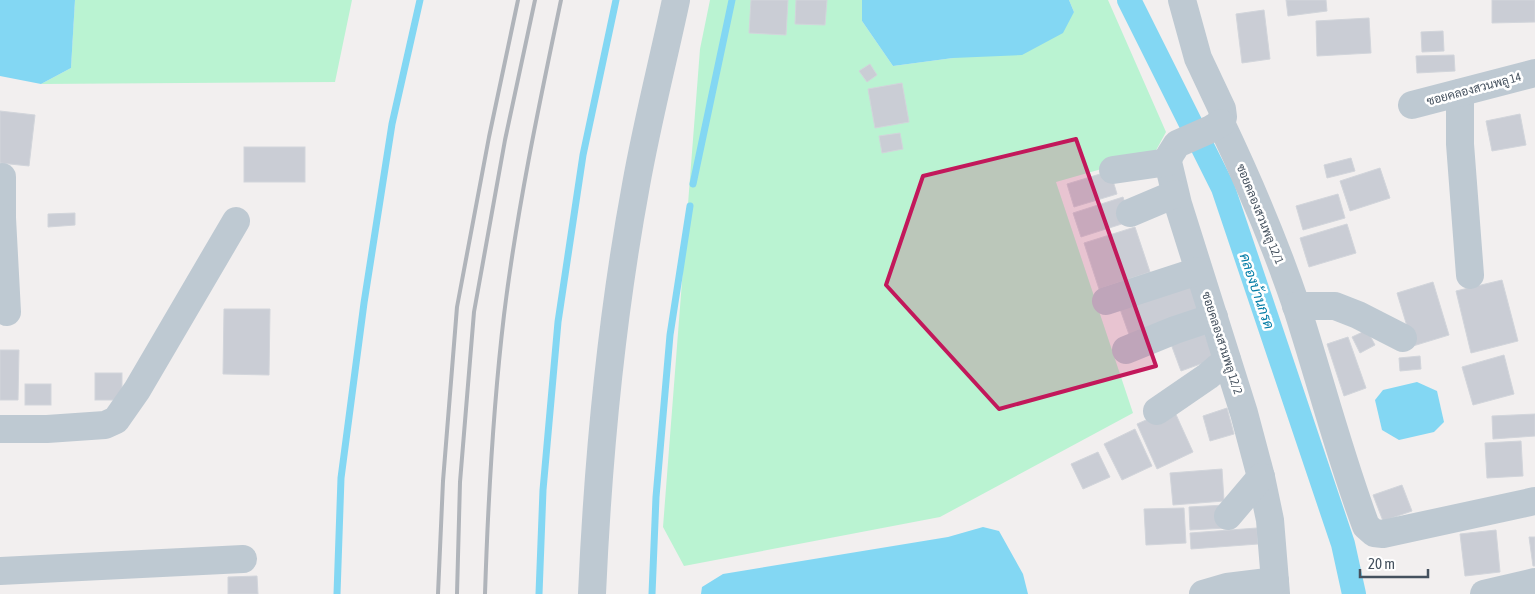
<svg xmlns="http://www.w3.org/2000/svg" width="1535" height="594" font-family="'Asap Condensed',Sarabun,sans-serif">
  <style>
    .green { fill: #baf3d2 }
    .water { fill: #83d7f3 }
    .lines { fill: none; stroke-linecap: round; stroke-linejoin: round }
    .stream { stroke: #83d7f3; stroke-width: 7 }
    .canal { stroke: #83d7f3; stroke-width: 24 }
    .building { fill: #cacdd5; stroke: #d2d5db }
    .minor { stroke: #bec9d2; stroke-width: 28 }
    .rail { stroke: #b0b4ba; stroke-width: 4 }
    .marked { fill: #c2185b; fill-opacity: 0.2; stroke: #c2185b; stroke-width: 4; stroke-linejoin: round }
    .labels { text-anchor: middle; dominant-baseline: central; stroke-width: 5; stroke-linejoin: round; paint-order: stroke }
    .street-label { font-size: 12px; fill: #45515e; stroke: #fff }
    .water-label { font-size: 14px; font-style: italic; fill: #037ca6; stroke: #fff }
  </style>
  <rect width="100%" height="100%" fill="#f2efef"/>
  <!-- green -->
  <g class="green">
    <polygon points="75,0 352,0 335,82 41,84 71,68"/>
    <polygon points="710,0 862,0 862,21 893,66 953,58 1074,12 1069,0 1108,0 1166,132 1154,154 1056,182 1133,413 940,517 684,566 663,527 700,49"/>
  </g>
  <!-- water -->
  <g class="water">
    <polygon points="0,0 75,0 71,68 41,84 0,76"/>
    <polygon points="862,0 1069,0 1074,12 1063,33 1022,55 953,58 893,66 862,21"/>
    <polygon points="1417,382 1437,391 1444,422 1434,432 1399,440 1382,430 1375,400 1383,390"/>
    <polygon points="983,527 999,531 1023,574 1028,594 701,594 702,587 723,574 948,537"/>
  </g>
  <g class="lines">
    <!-- stream -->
    <g class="stream">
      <polyline points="693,184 732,0"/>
      <polyline points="337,594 341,478 364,303 392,124 420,0"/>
      <polyline points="539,594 543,490 558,322 583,155 616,0"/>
      <polyline points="652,594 656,497 670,335 690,206"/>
    </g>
    <!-- canal -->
    <polyline class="canal" points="1129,0 1223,188 1343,544 1354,594"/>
  </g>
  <!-- building -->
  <g class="building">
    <polygon points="751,0 788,0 786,35 749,33"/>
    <polygon points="796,0 827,0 825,25 795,24"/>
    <polygon points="1286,0 1326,0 1327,11 1288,16"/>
    <polygon points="1492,0 1535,0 1535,22 1492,23"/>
    <polygon points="1264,10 1270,59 1242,63 1236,14"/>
    <polygon points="1369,18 1371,53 1317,56 1316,21"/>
    <polygon points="1443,31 1444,51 1422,52 1421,32"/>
    <polygon points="1454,55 1455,71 1417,73 1416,56"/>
    <polygon points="870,64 877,75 867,82 859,71"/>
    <polygon points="902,83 909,122 875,128 868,89"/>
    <polygon points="0,111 35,115 29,166 0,163"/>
    <polygon points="1520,114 1526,145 1492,151 1486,121"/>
    <polygon points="900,133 903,149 882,153 879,136"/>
    <rect x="244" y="147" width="61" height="35"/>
    <polygon points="1351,158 1355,171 1327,178 1324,165"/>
    <polygon points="1380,168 1390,198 1350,211 1340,181"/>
    <polygon points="1110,171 1117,194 1074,207 1067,184"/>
    <polygon points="1338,194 1345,218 1303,230 1296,206"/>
    <polygon points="1123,197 1131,221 1081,237 1073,213"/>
    <polygon points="75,213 75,225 48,227 48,214"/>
    <polygon points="1347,224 1356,253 1309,267 1300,238"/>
    <polygon points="1135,227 1150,272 1099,289 1084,243"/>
    <polygon points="1502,280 1518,341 1471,353 1456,291"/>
    <polygon points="1433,282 1449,335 1413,346 1397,293"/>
    <polygon points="1190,285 1200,315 1131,340 1120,309"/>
    <polygon points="224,309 270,309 269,375 223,374"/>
    <polygon points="1201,324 1214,359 1181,371 1168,336"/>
    <polygon points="1367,330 1375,345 1360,353 1352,337"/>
    <polygon points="1348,337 1366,388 1344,396 1327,344"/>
    <polygon points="0,350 19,350 18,400 0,400"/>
    <polygon points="1504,355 1514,394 1473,405 1462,367"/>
    <polygon points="1420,356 1421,369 1400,371 1399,358"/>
    <rect x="95" y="373" width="27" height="27"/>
    <rect x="25" y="384" width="26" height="21"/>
    <polygon points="1173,408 1193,452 1157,469 1137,424"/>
    <polygon points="1227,408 1234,434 1210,441 1203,416"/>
    <polygon points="1535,414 1535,436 1493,439 1492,416"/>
    <polygon points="1135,429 1152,466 1122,480 1104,444"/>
    <polygon points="1521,441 1523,476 1487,478 1485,443"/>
    <polygon points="1098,452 1110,477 1083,489 1071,464"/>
    <polygon points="1222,469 1224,501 1173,505 1170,473"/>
    <polygon points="1402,485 1412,511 1383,521 1373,495"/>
    <polygon points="1225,505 1226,528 1190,530 1189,507"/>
    <polygon points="1184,508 1186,543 1146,545 1144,509"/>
    <polygon points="1257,528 1258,544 1191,549 1190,533"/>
    <polygon points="1496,530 1500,572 1465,576 1460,534"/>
    <polygon points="1529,537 1535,537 1535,566 1533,566"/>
    <polygon points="257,576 258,594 228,594 228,577"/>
  </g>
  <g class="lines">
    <!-- minor -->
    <g class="minor">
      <polyline points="1182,0 1198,58 1222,109 1223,117 1221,123"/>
      <polyline points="1460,93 1460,144 1470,275"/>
      <polyline points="1412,105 1535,73"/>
      <path d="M 1221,123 C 1249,182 1275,243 1296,305 C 1320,379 1339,454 1366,526 L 1374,533 L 1383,534 L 1535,501"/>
      <polyline points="1221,123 1211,129 1177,144 1170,155 1168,162 1178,204 1244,413 1261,477 1270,520 1276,594"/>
      <polyline points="1113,170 1168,162"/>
      <polyline points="2,177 2,218"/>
      <polyline points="1130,213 1175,194"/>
      <polyline points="0,218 2,218 7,312"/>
      <polyline points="1106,301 1198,271"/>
      <polyline points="1296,306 1335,306 1358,315 1403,338"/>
      <polyline points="1126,350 1175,330 1214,317"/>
      <polyline points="1157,411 1208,376 1227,360"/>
      <polyline points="0,429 47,429 105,425 116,420 137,390 236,221"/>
      <polyline points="1228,516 1261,477"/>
      <polyline points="0,571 243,559"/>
      <path d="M 592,594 C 598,457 611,320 636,185 C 647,123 663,61 676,0"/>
      <polyline points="1203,594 1227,587 1275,581"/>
      <polyline points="1484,594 1535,582"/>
    </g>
    <!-- rail -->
    <g class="rail">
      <polyline points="438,594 443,481 457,307 489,137 518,0"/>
      <polyline points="457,594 460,482 474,312 505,140 535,0"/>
      <path d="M 485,594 C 488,501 493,408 504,315 C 517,209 539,105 561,0"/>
    </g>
  </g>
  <!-- marked area -->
  <path class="marked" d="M 1076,139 L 1156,366 L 999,409 L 886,285 L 923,176 Z"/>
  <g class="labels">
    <!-- street labels -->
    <g class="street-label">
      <text transform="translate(1474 89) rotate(-15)">ซอยคลองสวนพลู 14</text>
      <text transform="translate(1260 214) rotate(68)">ซอยคลองสวนพลู 12/1</text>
      <text transform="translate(1222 343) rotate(72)">ซอยคลองสวนพลู 12/2</text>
    </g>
    <!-- water labels -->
    <g class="water-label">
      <text transform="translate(1257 291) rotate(71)">คลองบ้านกรด</text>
    </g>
  </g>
  <!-- scale -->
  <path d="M1360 569v8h68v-8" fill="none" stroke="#45515e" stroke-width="2.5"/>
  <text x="1368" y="569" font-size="15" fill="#45515e" stroke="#ffffff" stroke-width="4" paint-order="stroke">20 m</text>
</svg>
